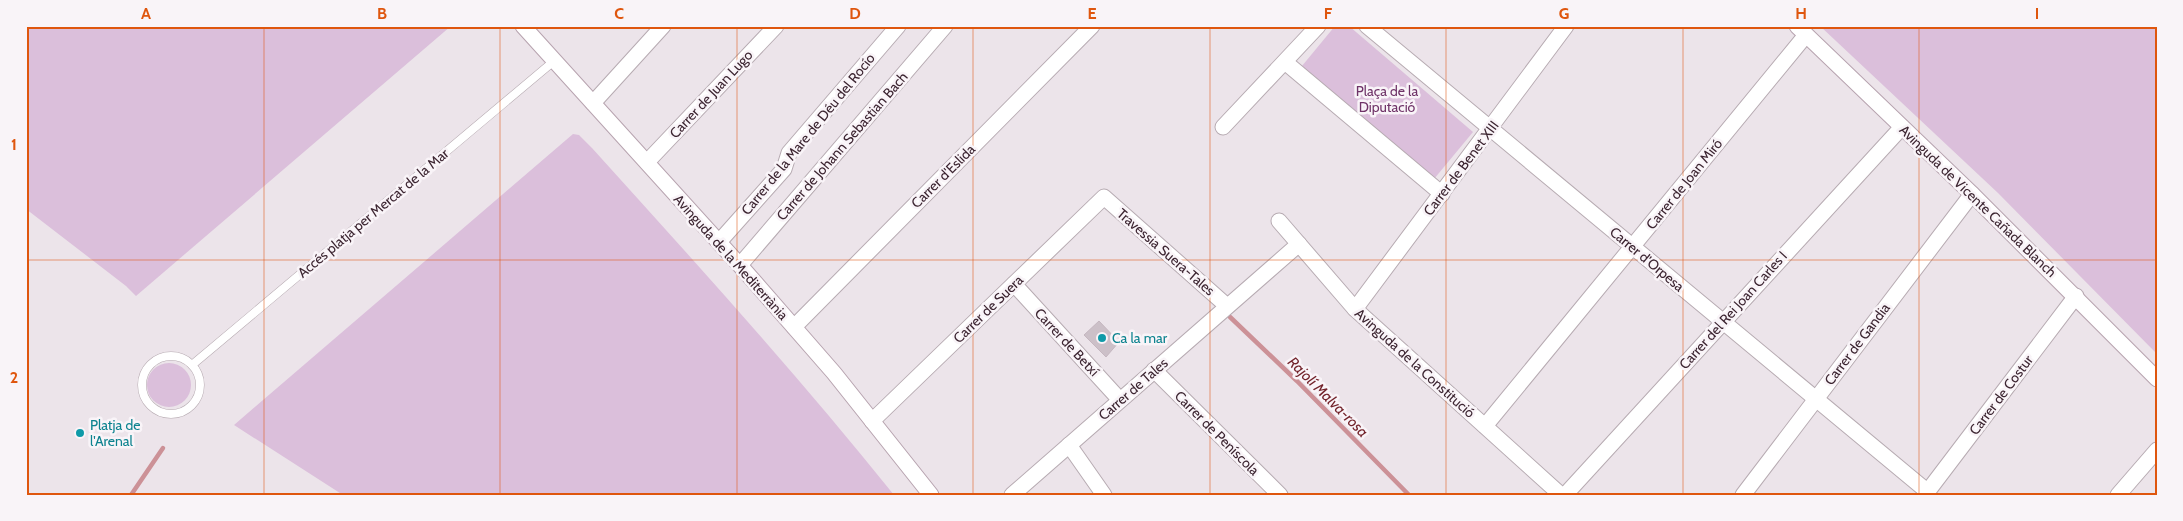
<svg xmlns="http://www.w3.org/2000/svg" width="2183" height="521" font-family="Cabin,sans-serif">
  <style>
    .green { fill: #dbbfdb }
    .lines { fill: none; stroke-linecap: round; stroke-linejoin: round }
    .stream { stroke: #cc9197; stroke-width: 4.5 }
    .building { fill: #ccc0c8; stroke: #c5b7c0 }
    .lane-casing { stroke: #b7abb2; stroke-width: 9 }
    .street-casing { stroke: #b7abb2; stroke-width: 17 }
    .secondary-casing { stroke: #b7a3af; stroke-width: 17 }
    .lane { stroke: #fff; stroke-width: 8 }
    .street { stroke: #fff; stroke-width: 15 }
    .secondary { stroke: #fff; stroke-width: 15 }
    .grid { fill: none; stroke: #df560e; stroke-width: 1; stroke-opacity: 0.55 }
    .culture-dot { fill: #0f9aa8; stroke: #f9f4f8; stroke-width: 2 }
    .labels { text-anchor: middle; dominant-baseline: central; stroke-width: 5; stroke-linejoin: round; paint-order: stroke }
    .park-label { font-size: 14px; fill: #6f3368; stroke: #f9f4f8 }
    .street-label { font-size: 14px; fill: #3c2531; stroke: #f9f4f8 }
    .culture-label { font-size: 14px; fill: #0d838f; stroke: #f9f4f8; text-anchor: start }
    .water-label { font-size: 15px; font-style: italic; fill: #73242c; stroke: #f9f4f8 }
    .neatline { fill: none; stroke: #df560e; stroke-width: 2 }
    .grid-label { font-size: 16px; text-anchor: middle; font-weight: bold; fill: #df560e }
  </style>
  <rect width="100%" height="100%" fill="#ece4ea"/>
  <!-- green -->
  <g class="green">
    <polygon points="26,26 451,26 136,296 126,286 26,209"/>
    <polygon points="1335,26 1349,26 1473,132 1434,179 1302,66"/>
    <polygon points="1820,26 2157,26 2157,354 1998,193"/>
    <path d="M 573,134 L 579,135 L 592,148 C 695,262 798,375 894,495 L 343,495 L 234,425 Z"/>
    <circle cx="169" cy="385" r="22"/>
  </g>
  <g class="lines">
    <!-- stream -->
    <g class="stream">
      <polyline points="1230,317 1297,381 1409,495"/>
      <polyline points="131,495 163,448"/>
    </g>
  </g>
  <!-- building -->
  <polygon class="building" points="1099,321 1119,342 1106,357 1084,335"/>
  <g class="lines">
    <!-- lane casing -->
    <g class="lane-casing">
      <g id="lane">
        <circle cx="171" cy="385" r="29"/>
        <polyline points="192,365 554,61"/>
      </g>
    </g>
    <!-- street casing -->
    <g class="street-casing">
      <g id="street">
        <polyline points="1367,26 1928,492"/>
        <polyline points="1285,62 1442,194"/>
        <polyline points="593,103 663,26"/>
        <polyline points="1223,127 1318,26"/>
        <polyline points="647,162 776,26"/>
        <polyline points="1279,221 1355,309 1561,495"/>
        <polyline points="719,242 784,169 789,153 898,26"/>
        <polyline points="740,265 945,26"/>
        <polyline points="1014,284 1120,400"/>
        <polyline points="1355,309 1566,26"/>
        <polyline points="794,327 1092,26"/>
        <polyline points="1154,370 1280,495"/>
        <polyline points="872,421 1104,197 1227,306"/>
        <polyline points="1485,426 1806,35"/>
        <polyline points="1069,445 1104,495"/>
        <polyline points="1012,495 1299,244"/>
        <polyline points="1565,495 1902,127"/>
        <polyline points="1743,495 1972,194"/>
        <polyline points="1925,495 2076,296"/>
        <polyline points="2118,495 2157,450"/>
      </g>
    </g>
    <!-- secondary casing -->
    <g class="secondary-casing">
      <g id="secondary">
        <polyline points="523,26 745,271 834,373 931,495"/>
        <polyline points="1797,26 1972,194 2157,379"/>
      </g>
    </g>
    <!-- lane -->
    <use href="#lane" class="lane"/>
    <!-- street -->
    <use href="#street" class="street"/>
    <!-- secondary -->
    <use href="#secondary" class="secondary"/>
  </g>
  <!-- grid -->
  <path class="grid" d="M 264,26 L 264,495M 500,26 L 500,495M 737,26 L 737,495M 973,26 L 973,495M 1210,26 L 1210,495M 1446,26 L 1446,495M 1683,26 L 1683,495M 1919,26 L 1919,495M 26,260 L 2157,260"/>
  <!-- markers -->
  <g class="culture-dot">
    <circle cx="1102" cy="338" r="5"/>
    <circle cx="80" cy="433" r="5"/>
  </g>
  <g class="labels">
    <!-- park labels -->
    <g class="park-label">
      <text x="1387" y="91">Plaça de la<tspan x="1387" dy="16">Diputació</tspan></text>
    </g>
    <!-- street labels -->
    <g class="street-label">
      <text transform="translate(711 94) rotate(-47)">Carrer de Juan Lugo</text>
      <text transform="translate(808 134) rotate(-51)">Carrer de la Mare de Déu del Rocío</text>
      <text transform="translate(842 146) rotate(-49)">Carrer de Johann Sebastian Bach</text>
      <text transform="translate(1461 168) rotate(-53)">Carrer de Benet XIII</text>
      <text transform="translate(943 176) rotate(-45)">Carrer d'Eslida</text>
      <text transform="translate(1684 184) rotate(-51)">Carrer de Joan Miró</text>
      <text transform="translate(1978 201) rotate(44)">Avinguda de Vicente Cañada Blanch</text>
      <text transform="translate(373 213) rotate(-40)">Accés platja per Mercat de la Mar</text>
      <text transform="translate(1166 252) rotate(41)">Travessia Suera-Tales</text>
      <text transform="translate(731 257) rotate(48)">Avinguda de la Mediterrània</text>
      <text transform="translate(1647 259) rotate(40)">Carrer d'Orpesa</text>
      <text transform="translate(988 309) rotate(-44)">Carrer de Suera</text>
      <text transform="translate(1733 310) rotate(-48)">Carrer del Rei Joan Carles I</text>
      <text transform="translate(1067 342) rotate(47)">Carrer de Betxí</text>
      <text transform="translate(1857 344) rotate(-53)">Carrer de Gandia</text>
      <text transform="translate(1415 363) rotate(42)">Avinguda de la Constitució</text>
      <text transform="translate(1133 389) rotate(-41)">Carrer de Tales</text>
      <text transform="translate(2001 395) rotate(-53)">Carrer de Costur</text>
      <text transform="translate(1217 433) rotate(45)">Carrer de Peníscola</text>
    </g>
    <!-- culture labels -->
    <g class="culture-label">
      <text x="1112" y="338">Ca la mar</text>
      <text x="90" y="425">Platja de<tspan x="90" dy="16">l'Arenal</tspan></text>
    </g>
    <!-- water labels -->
    <g class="water-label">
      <text transform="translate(1328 397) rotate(45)">Rajolí Malva-rosa</text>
    </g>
  </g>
  <!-- border -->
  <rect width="2183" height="521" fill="none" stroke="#f9f4f8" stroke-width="55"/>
  <rect x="28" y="28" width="2128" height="466" class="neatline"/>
  <g class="grid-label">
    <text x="146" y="19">A</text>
    <text x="382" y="19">B</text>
    <text x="619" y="19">C</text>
    <text x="855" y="19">D</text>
    <text x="1092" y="19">E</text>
    <text x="1328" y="19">F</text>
    <text x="1564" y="19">G</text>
    <text x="1801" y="19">H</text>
    <text x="2037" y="19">I</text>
    <text x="14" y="150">1</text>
    <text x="14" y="383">2</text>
  </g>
</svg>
